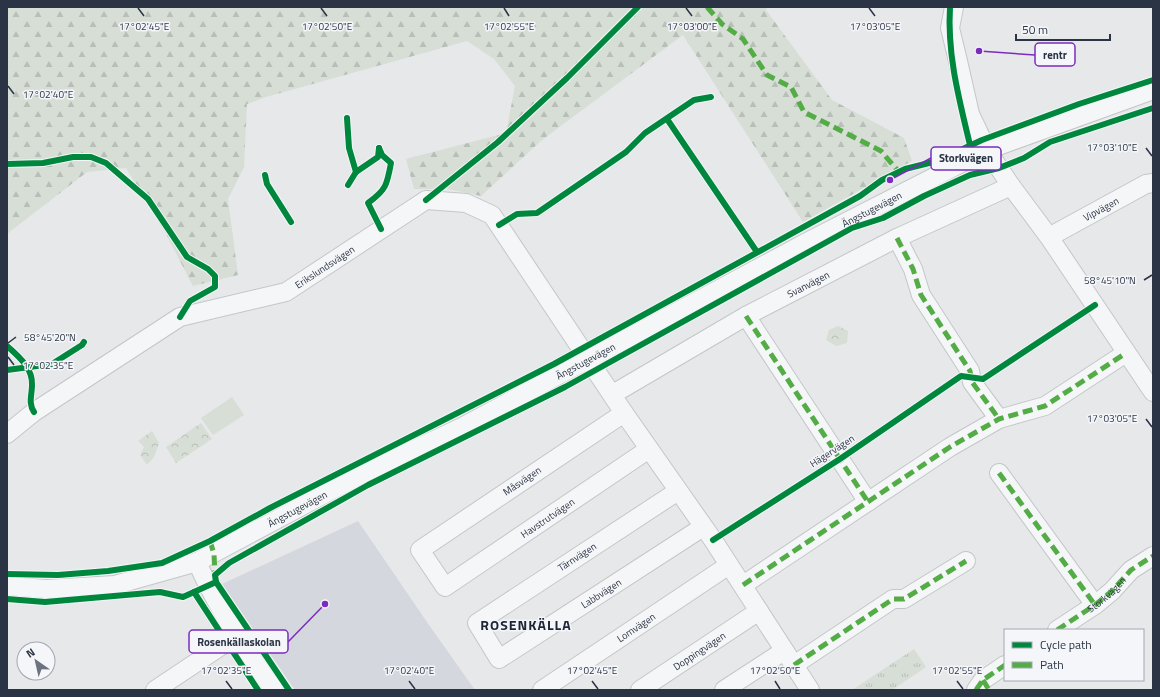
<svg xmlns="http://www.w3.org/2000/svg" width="1160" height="697" font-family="'Titillium Web',sans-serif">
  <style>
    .built { fill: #d4d7dd }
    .grass { fill: url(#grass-tufts) }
    .forest { fill: url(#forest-firs) }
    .park { fill: url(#park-crowns) }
    .pitch { fill: #d6ded6 }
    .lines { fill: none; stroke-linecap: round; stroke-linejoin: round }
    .minor-casing { stroke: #c4c6c8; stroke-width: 20 }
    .minor { stroke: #f5f6f7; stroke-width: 18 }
    .quiet { stroke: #54ac47; stroke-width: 5; stroke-dasharray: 10 5; stroke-linecap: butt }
    .cycleway-casing { stroke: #f4f6f9; stroke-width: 8 }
    .cycleway { stroke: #00873e; stroke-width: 6 }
    .ticks { fill: none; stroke: #2b3445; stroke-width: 1.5 }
    .labels { text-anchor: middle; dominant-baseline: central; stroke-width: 3; stroke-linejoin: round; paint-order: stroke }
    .street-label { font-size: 10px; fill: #2b3445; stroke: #f4f6f9 }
    .district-label { font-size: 14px; font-weight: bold; letter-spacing: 1px; fill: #1d2536; stroke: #f4f6f9 }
    .ticks-label { font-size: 10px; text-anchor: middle; fill: #2b3445; stroke: #f4f6f9; stroke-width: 3; stroke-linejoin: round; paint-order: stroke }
    .leader { fill: none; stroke: #7b2cbf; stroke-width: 1.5 }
    .callout-dot { fill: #7b2cbf; stroke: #f4f6f9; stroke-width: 1.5 }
    .callout { fill: #f4f6f9; stroke: #7b2cbf; stroke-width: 1.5 }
    .callout-label { font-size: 11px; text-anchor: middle; font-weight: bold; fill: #2b3445 }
  </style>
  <defs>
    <pattern id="grass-tufts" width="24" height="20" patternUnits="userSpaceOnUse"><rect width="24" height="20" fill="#d6ded6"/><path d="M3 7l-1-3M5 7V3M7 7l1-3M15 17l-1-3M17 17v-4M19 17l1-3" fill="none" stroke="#b8bfb9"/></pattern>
    <pattern id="forest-firs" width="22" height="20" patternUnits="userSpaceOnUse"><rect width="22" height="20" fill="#d6ded6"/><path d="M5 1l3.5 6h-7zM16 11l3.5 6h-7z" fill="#b8bfb9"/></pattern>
    <pattern id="park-crowns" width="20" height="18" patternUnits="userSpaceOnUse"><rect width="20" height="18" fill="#d6ded6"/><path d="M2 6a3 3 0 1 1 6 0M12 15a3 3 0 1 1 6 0" fill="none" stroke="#b8bfb9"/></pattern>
  </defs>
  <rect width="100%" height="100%" fill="#e6e8ea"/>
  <!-- built -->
  <polygon class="built" points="358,521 429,625 475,690 295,690 222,584"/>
  <!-- grass -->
  <polygon class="grass" points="914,649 926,667 892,690 852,690"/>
  <!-- forest -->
  <polygon class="forest" points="7,7 767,7 766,10 832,100 904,138 912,161 803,222 683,35 542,140 481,196 448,189 414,189 406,159 506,133 515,86 494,59 467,41 266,97 247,104 244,167 228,199 238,275 193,286 166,234 126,168 87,172 7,234"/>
  <!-- park -->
  <g class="park">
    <polygon points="838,326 848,331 847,343 836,346 826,340 829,330"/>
    <polygon points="201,423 212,439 176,463 166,447"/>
    <polygon points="152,431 159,443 154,457 147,465 140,455 144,447 138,441"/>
  </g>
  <!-- pitch -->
  <polygon class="pitch" points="232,397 244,415 213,435 201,418"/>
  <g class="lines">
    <!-- minor casing -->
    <g class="minor-casing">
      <g id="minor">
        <polyline points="954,7 950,28 958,61 970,114 987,150 1011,186 1049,237 1153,392"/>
        <path id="s1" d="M 1049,237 L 1146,184 L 1153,183"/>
        <polyline points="897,238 913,269 921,295 970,371 972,382 999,419"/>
        <polyline points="746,316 868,502"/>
        <path id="s2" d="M 613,394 L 746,316 L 897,238 L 1011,186"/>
        <path id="s3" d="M 624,413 L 420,550 L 445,587 L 649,449"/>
        <path id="s4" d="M 7,434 L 34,412 L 180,317 L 286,292 L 426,200 L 466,203 L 492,215 L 624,413 L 713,540 L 810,690"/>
        <polyline points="999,473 1095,605"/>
        <path id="s5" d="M 678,491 L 477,623 L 499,659 L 703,527"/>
        <path d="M 197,562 C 217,608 245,649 274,690"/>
        <polyline points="743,585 950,447 999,419 1045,406 1126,353"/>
        <path id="s6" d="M 7,586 L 46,589 L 115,585 L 197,562 L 362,474 L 462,427 L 807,242 L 987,150 L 1153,90"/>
        <polyline points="1057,630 1095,605 1112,591 1131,570 1153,556"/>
        <polyline points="794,665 893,599 904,599 966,561"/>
        <polyline points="155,690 236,636"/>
        <path id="s7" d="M 542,690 L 729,565"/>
        <path id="s8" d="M 640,690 L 759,611"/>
        <polyline points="724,690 784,651"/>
        <polyline points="976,690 983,680 1005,665"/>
      </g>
    </g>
    <!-- minor -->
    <use href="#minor" class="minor"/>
    <!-- quiet -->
    <g class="quiet">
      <polyline points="707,7 722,24 743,39 767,75 791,87 804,112 881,151 899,172"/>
      <polyline points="897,238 913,269 921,295 970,371 972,382 999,419"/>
      <polyline points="746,316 868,502"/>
      <polyline points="999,473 1095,605"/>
      <polyline points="210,541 214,554 215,575"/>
      <polyline points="743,585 950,447 999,419 1045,406 1126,353"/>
      <path id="s9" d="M 1057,630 L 1095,605 L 1112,591 L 1131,570 L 1153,556"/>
      <polyline points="794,665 893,599 904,599 966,561"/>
      <polyline points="983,680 989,690"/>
      <polyline points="976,690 983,680 1005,665"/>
    </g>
    <!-- cycleway casing -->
    <g class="cycleway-casing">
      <g id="cycleway">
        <path d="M 950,7 C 947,54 959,99 970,145"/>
        <polyline points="347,118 349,148 356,172"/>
        <polyline points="667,119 757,252"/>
        <path d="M 379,148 L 382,155 L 391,163 C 387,185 386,190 368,203 L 381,229"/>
        <polyline points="7,164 43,163 73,157 91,157 106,163 148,199 187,257 208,269 215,276 215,287 190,301 180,317"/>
        <polyline points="265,175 267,184 291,222"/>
        <polyline points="348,185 356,172 378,157 379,148"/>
        <polyline points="426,200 498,142 567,78 638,7"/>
        <polyline points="499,225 517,214 537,213 626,152 645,133 694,100 711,97"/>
        <path d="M 7,346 C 18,356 33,368 32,385 C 32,395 28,403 34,412"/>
        <polyline points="7,370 52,364 82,345 84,342"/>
        <polyline points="713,540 840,459 961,376 983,379 1095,305"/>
        <polyline points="7,574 58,575 108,571 162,563 210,541 270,508 554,364 860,196 882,180 905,169 937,161 982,140 1079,104 1153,80"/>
        <polyline points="216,582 289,690"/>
        <polyline points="194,592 258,690"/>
        <polyline points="7,599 45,602 160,592 183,597 216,582 215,575 229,563 368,485 565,387 852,228 883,218 924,196 970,175 999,168 1024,158 1050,142 1153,108"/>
      </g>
    </g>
    <!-- cycleway -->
    <use href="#cycleway" class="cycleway"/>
  </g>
  <!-- ticks -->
  <path class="ticks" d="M 138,8 L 144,16M 321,8 L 327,16M 504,8 L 509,16M 686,8 L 692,16M 869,8 L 875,16M 8,86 L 14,94M 1146,148 L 1152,156M 1144,280 L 1152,275M 8,343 L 16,337M 8,357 L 14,365M 1146,419 L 1152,427M 226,681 L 232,689M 409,681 L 415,689M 592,681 L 598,689M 775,681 L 780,689M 957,681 L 963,689"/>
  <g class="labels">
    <!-- street labels -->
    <g class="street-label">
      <text stroke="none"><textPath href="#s6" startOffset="955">Ängstugevägen</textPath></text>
      <text stroke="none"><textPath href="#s1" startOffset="59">Vipvägen</textPath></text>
      <text stroke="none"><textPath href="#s4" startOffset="364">Erikslundsvägen</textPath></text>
      <text stroke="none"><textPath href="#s2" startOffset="224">Svanvägen</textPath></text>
      <text stroke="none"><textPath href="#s6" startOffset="631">Ängstugevägen</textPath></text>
      <text transform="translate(832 451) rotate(-33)">Hägervägen</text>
      <text transform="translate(522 481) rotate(-34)">Måsvägen</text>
      <text stroke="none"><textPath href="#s6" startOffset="307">Ängstugevägen</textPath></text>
      <text stroke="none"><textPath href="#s3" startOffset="414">Havstrutvägen</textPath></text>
      <text transform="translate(577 557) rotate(-33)">Tärnvägen</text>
      <text stroke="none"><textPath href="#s5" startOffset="404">Labbvägen</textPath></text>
      <text stroke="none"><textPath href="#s9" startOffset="61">Storkvägen</textPath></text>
      <text stroke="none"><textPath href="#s7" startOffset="113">Lomvägen</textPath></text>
      <text stroke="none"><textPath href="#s8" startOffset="71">Doppingvägen</textPath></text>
    </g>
    <!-- district labels -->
    <g class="district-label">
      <text x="526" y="624">ROSENKÄLLA</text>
    </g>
  </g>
  <g class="ticks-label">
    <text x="144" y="30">17°02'45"E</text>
    <text x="327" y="30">17°02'50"E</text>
    <text x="509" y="30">17°02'55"E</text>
    <text x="692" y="30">17°03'00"E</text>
    <text x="875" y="30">17°03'05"E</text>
    <text x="48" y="98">17°02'40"E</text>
    <text x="1112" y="151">17°03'10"E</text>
    <text x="1110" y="284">58°45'10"N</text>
    <text x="50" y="341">58°45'20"N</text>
    <text x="48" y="369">17°02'35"E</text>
    <text x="1112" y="422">17°03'05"E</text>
    <text x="226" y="674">17°02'35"E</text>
    <text x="409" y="674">17°02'40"E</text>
    <text x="592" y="674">17°02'45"E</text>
    <text x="775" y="674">17°02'50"E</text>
    <text x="957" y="674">17°02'55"E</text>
  </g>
  <!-- callouts -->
  <path class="leader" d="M979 51L1035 55M890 180L931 158M325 604L288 642"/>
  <g class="callout-dot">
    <circle cx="979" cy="51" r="4"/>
    <circle cx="890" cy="180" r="4"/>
    <circle cx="325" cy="604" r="4"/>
  </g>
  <g class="callout">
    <rect x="1035" y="43" width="40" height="23" rx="4"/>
    <rect x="931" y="147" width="70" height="23" rx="4"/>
    <rect x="189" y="630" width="99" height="23" rx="4"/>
  </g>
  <g class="callout-label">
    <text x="1055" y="59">rentr</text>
    <text x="966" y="162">Storkvägen</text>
    <text x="239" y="646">Rosenkällaskolan</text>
  </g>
  <!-- border -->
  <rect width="1160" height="697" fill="none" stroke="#2b3445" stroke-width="16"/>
  <!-- legend -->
  <rect x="1004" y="629" width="140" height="52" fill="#f4f6f9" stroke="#a4a8b1"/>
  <rect x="1012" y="642" width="20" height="6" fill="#00873e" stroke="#a4a8b1"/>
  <text x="1040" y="649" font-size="12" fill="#2b3445">Cycle path</text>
  <rect x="1012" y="662" width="20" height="6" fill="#54ac47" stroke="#a4a8b1"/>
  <text x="1040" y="669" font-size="12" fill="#2b3445">Path</text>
  <!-- north arrow -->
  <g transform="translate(36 661) rotate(326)"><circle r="19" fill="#f4f6f9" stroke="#a4a8b1"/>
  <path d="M0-3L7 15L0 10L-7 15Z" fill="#6c737f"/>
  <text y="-6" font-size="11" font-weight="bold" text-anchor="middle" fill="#2b3445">N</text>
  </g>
  <!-- scale -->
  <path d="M1016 34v6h94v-6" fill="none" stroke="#2b3445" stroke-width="2"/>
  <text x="1022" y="34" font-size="12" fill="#2b3445" stroke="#f4f6f9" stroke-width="3" paint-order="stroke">50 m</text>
</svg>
